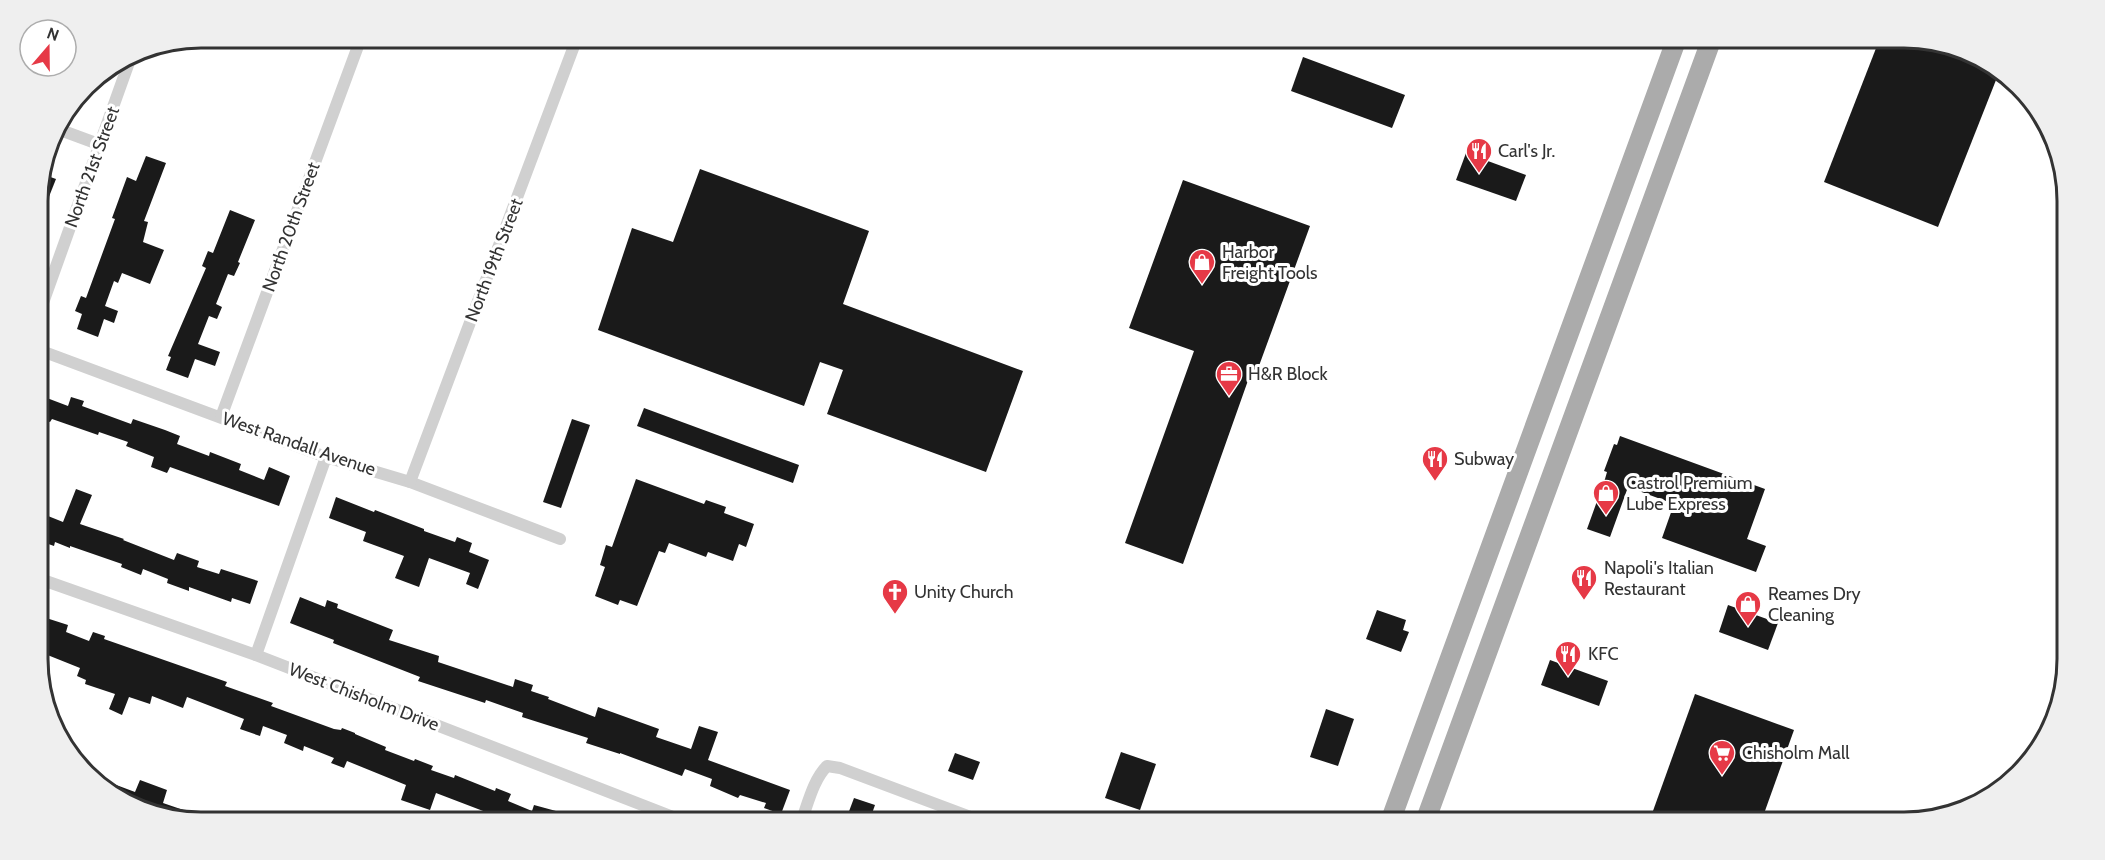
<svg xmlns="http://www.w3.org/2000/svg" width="2105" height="860" font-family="Cabin,sans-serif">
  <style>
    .building { fill: #1a1a1a }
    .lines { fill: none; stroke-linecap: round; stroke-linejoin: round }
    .minor { stroke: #d0d0d0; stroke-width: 12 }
    .primary { stroke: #ababab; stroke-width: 20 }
    .labels { text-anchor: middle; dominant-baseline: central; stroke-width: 6; stroke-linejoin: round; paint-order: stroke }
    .poi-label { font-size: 18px; fill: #333; stroke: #fff; text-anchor: start }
    .street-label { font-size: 18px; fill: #333; stroke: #fff }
    .rim { fill: none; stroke: #333; stroke-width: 3 }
  </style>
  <rect width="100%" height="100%" fill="#fff"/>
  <!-- building -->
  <g class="building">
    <polygon points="1880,38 1904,38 1957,46 1998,75 1938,227 1824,182"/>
    <polygon points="1303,57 1405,95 1392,128 1291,91"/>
    <polygon points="1466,153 1526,175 1516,201 1456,180"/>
    <polygon points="146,156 166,163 144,221 148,222 143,242 164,250 150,284 122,273 118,283 114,281 105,306 118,311 114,323 104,319 98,337 77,329 82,314 75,311 81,296 86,298 115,219 112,218 127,177 136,181"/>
    <polygon points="700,169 869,231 843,304 1023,371 986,472 827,414 843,370 820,362 804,406 598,330 632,228 673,242"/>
    <polygon points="42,174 56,179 39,222 38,190"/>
    <polygon points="1183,180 1310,226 1256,374 1251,372 1183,564 1125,543 1194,351 1129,328"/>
    <polygon points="230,210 255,220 238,262 240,263 234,276 228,274 216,304 222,307 217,319 209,316 198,344 220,352 215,366 195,359 188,378 166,370 171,357 168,356 206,268 202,266 208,251 213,253"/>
    <polygon points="39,395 68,406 71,397 84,401 82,406 131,424 133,419 165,430 180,436 177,444 209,456 210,452 241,464 239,470 264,480 269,467 290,476 279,506 170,467 167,473 151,467 154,457 126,446 128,442 99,432 98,435 52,419 50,422 39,419"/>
    <polygon points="644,408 799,465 793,483 637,426"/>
    <polygon points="572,419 590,425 561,508 543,502"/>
    <polygon points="1620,436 1765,489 1747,539 1766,546 1756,572 1662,538 1674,504 1628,487 1610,537 1587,529 1605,479 1607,472 1604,471 1614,444 1617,445"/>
    <polygon points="636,479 704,504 706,500 726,507 724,513 754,524 746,547 739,544 733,561 708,552 706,557 669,543 665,553 659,551 637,606 620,600 618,605 595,596 605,567 600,565 606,545 612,547"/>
    <polygon points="76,489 92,495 80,524 124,539 123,540 174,560 177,553 199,561 197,567 219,574 221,569 258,581 250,604 232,598 231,602 189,587 189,591 167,583 168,579 143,569 141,575 121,567 122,564 70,546 70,548 55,542 54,546 40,541 40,523 43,514 63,522"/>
    <polygon points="336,497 374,512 375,510 424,529 424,531 455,542 457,537 472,543 469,552 489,560 478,589 466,584 470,573 429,558 419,587 395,578 404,556 363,541 366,532 329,518"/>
    <polygon points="300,597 325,607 327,600 338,604 337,608 393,630 389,640 439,656 438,662 513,687 515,679 533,685 531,691 549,697 548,699 595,717 598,707 659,729 656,737 691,749 699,726 718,732 708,760 790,790 781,814 764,808 766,803 740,795 738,798 710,786 712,779 685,769 682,776 620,753 620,754 586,743 588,738 522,717 523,713 486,700 485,703 418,681 420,677 333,643 334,640 290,623"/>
    <polygon points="1728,605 1778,623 1768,650 1719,632"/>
    <polygon points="1377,610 1406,620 1403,630 1409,632 1401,652 1366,639"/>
    <polygon points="40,616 68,625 66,632 89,641 93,632 105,636 104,639 227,682 225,686 273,703 271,706 334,729 341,730 342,728 355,733 355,734 386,747 385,750 414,761 415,759 433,766 431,770 454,778 455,775 495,791 496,788 511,794 508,801 532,811 534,805 556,811 553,819 560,822 512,822 436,793 430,810 401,800 406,785 347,761 344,768 331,763 334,758 304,746 303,751 284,743 287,735 263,726 260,736 240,729 244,719 187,697 183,708 152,696 150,704 129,697 122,715 109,709 115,694 85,684 86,680 77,676 80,668 40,652"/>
    <polygon points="1550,660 1608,681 1599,706 1541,685"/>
    <polygon points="1695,694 1794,730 1761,822 1649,822"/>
    <polygon points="1326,709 1354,719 1338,766 1310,757"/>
    <polygon points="1121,752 1156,764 1140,810 1105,798"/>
    <polygon points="955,753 980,762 973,780 948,771"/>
    <polygon points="140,780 167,790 163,803 198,815 196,822 148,814 109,787 111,783 135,792"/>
    <polygon points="854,798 875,805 869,822 845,822"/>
  </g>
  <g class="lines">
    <!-- minor -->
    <g class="minor">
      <polyline points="55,128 101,145"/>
      <polyline points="39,314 132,54"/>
      <polyline points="39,350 326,457 410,482 560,539"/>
      <polyline points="221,417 361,38"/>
      <polyline points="410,482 577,38"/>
      <polyline points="40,579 256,655 686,822"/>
      <polyline points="256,655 326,457"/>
      <path d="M 801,822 C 808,804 813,780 827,766 L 840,768 L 984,822"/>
    </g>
    <!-- primary -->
    <g class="primary">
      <polyline points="1390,822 1677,38"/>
      <polyline points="1425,822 1712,38"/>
    </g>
  </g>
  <!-- icons -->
  <defs>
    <g id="restaurant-pin" transform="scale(1.35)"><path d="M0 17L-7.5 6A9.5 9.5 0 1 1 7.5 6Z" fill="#e63946" stroke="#fff"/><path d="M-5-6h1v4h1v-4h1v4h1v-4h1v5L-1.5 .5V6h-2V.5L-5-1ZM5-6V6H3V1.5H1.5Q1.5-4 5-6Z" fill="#fff"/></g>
    <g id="shop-pin" transform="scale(1.35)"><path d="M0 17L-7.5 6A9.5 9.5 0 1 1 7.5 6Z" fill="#e63946" stroke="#fff"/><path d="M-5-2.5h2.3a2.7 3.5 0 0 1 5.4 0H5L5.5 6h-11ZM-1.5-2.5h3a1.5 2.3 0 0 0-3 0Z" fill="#fff"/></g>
    <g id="office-pin" transform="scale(1.35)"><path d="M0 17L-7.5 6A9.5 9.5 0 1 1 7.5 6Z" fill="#e63946" stroke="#fff"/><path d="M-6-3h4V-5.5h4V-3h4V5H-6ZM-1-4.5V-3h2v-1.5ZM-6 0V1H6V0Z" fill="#fff"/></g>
    <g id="church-pin" transform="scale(1.35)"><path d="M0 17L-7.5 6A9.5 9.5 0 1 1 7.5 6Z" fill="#e63946" stroke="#fff"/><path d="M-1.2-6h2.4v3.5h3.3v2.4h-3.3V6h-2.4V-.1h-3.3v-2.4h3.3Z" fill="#fff"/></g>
    <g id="supermarket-pin" transform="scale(1.35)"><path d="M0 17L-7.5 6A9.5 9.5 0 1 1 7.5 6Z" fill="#e63946" stroke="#fff"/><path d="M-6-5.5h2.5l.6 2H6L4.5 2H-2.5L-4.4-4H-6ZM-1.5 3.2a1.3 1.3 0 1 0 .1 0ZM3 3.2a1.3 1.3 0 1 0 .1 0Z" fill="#fff"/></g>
  </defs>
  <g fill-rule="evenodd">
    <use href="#restaurant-pin" x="1479" y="151"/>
    <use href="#shop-pin" x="1202" y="262"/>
    <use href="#office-pin" x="1229" y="374"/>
    <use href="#restaurant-pin" x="1435" y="459"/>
    <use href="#shop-pin" x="1606" y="493"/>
    <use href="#restaurant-pin" x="1584" y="578"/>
    <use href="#church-pin" x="895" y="592"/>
    <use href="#shop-pin" x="1748" y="604"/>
    <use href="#restaurant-pin" x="1568" y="654"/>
    <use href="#supermarket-pin" x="1722" y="753"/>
  </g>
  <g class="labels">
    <!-- poi labels -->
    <g class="poi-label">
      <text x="1498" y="151">Carl's Jr.</text>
      <text x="1222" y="252">Harbor<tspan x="1222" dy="21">Freight Tools</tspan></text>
      <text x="1248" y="374">H&amp;R Block</text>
      <text x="1454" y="459">Subway</text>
      <text x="1626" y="483">Castrol Premium<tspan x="1626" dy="21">Lube Express</tspan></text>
      <text x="1604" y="568">Napoli's Italian<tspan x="1604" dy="21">Restaurant</tspan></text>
      <text x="914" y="592">Unity Church</text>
      <text x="1768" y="594">Reames Dry<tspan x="1768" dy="21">Cleaning</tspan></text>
      <text x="1588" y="654">KFC</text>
      <text x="1742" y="753">Chisholm Mall</text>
    </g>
    <!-- street labels -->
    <g class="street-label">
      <text transform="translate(92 167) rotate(-70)">North 21st Street</text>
      <text transform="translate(291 227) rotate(-70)">North 20th Street</text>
      <text transform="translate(494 260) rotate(-69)">North 19th Street</text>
      <text transform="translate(299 444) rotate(19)">West Randall Avenue</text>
      <text transform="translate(364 697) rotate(21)">West Chisholm Drive</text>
    </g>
  </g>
  <!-- crop -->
  <path d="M0 0H2105V860H0ZM201 48H1904A153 153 0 0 1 2057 201V659A153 153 0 0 1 1904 812H201A153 153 0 0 1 48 659V201A153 153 0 0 1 201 48Z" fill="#efefef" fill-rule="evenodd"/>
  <path class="rim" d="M201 48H1904A153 153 0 0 1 2057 201V659A153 153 0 0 1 1904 812H201A153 153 0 0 1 48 659V201A153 153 0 0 1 201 48Z"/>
  <!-- north arrow -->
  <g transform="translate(48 48) rotate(20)"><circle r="28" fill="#ffffff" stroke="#adadad" stroke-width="1.5"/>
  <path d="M0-4.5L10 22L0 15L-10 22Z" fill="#e63946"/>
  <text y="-9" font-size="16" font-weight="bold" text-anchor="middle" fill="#333333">N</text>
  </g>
</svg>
